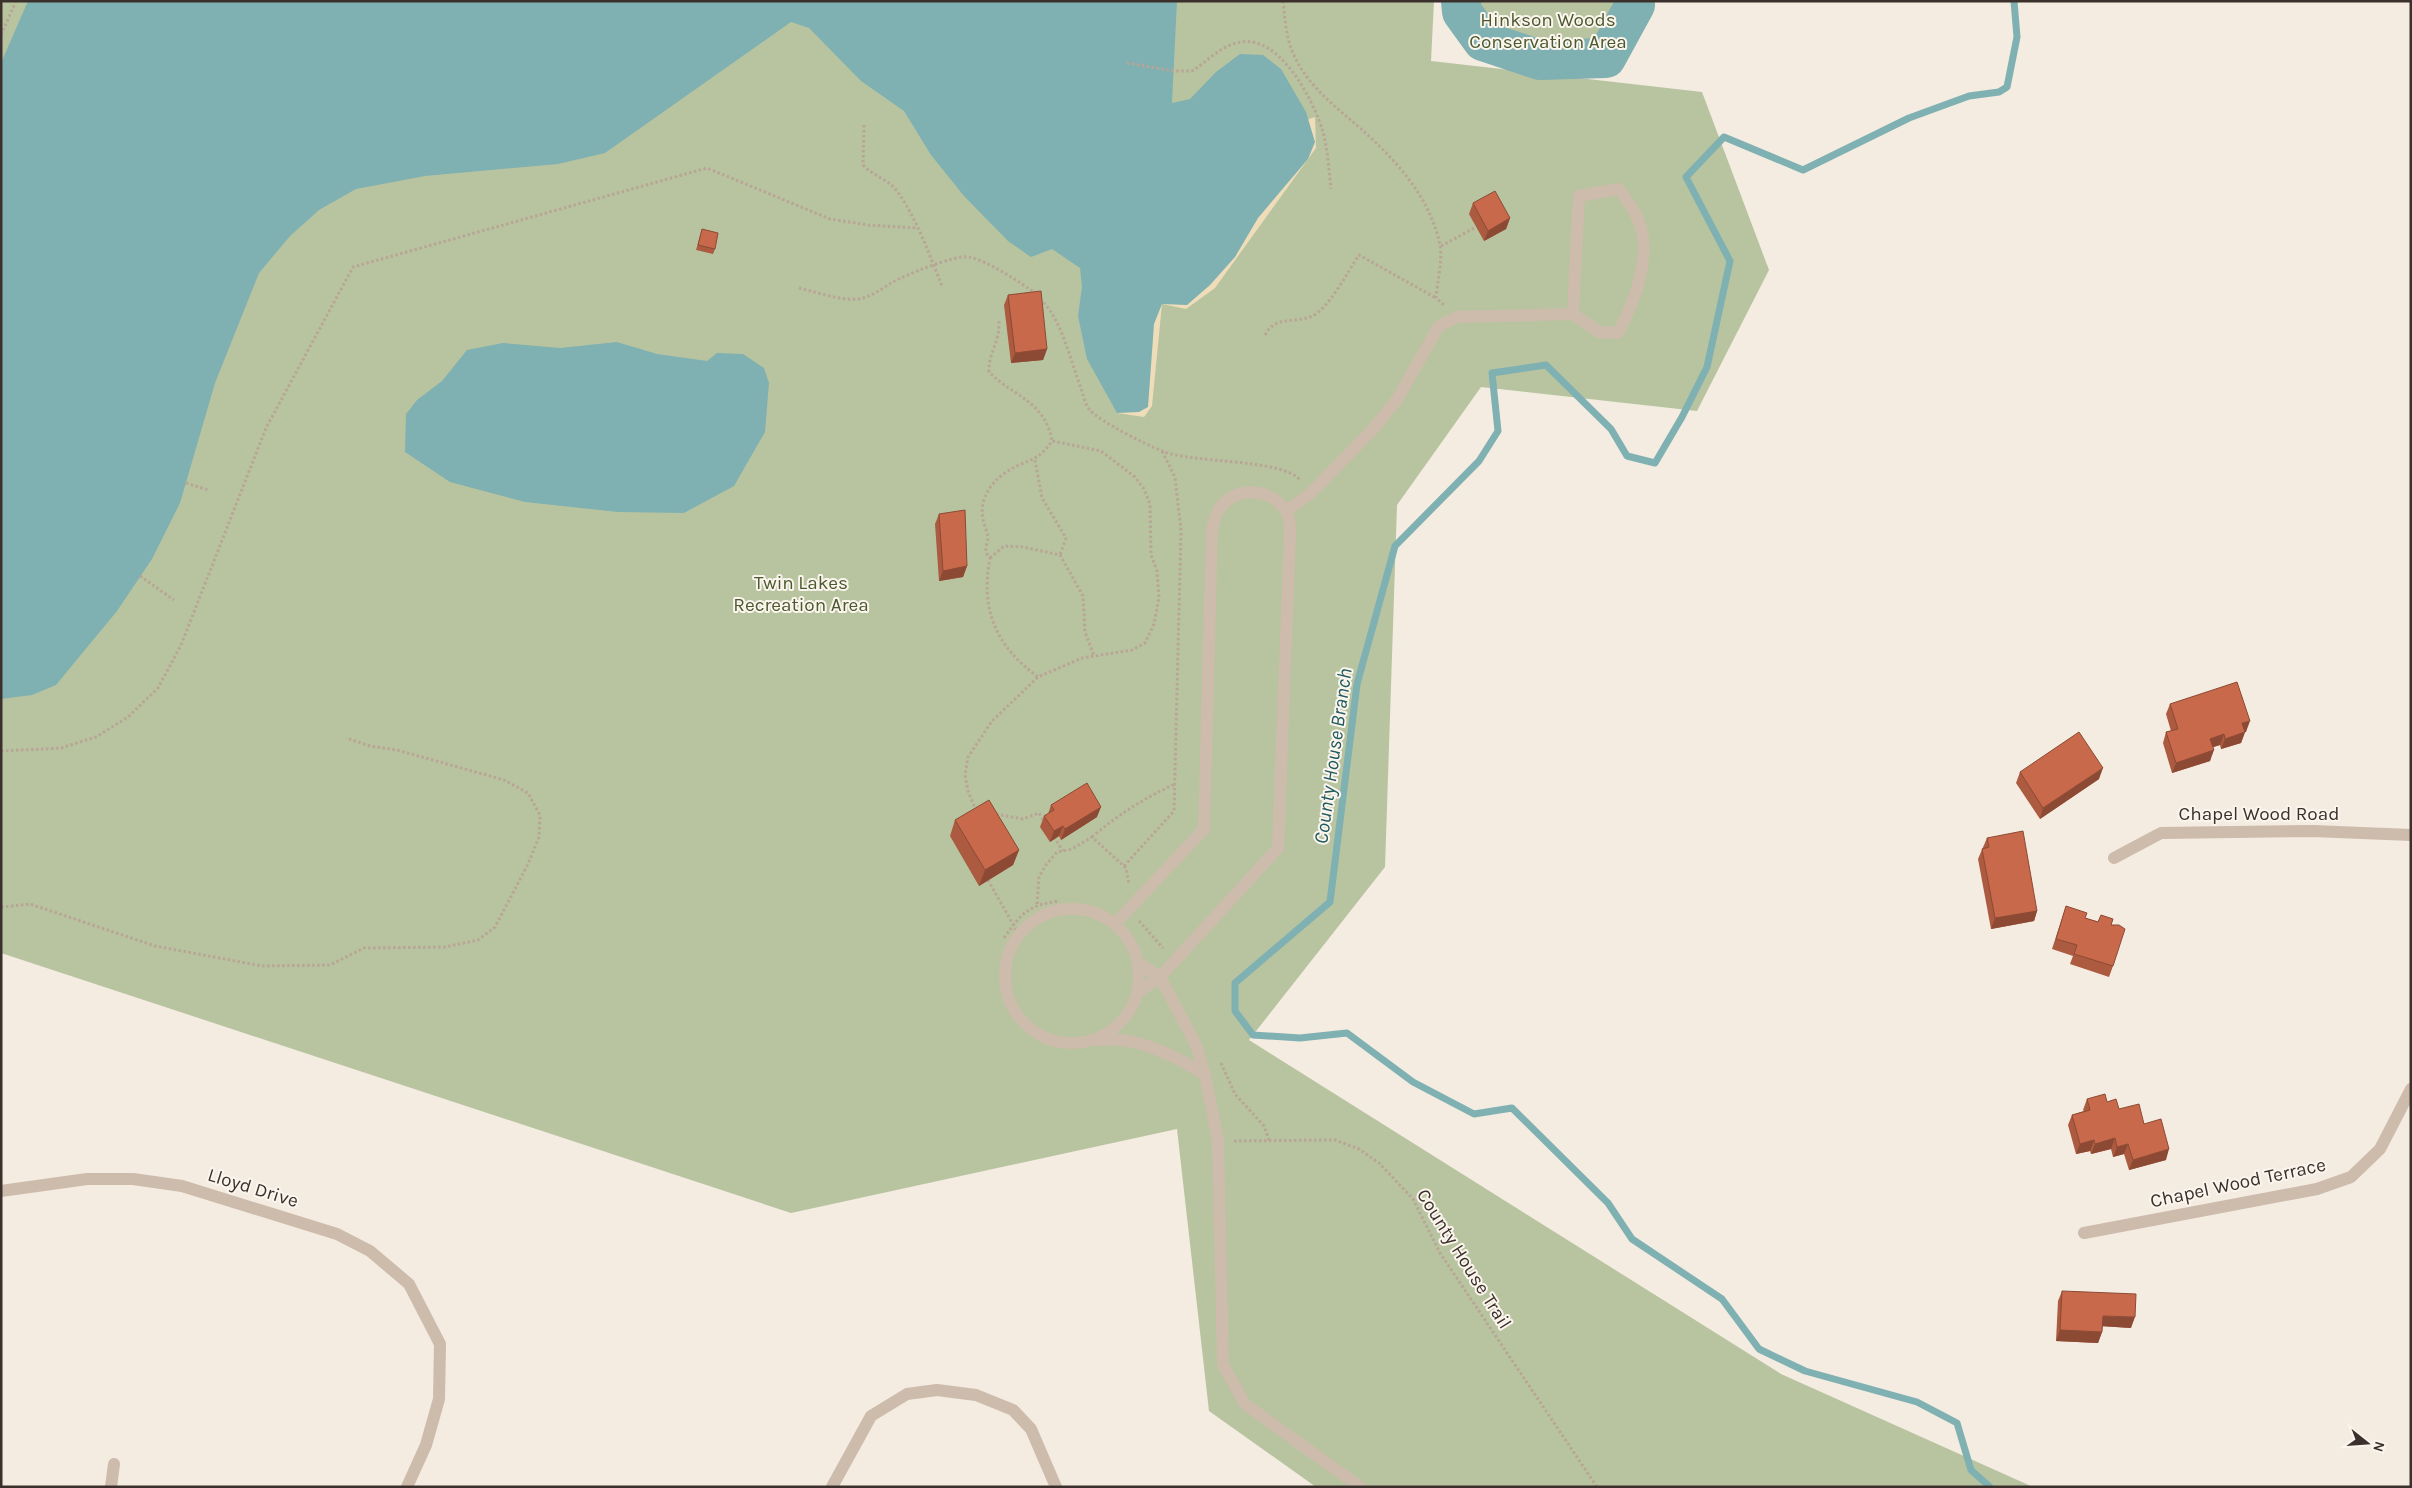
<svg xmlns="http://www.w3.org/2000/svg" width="2412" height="1488" font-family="Karla,sans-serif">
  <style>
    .green { fill: #b8c4a0 }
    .sand { fill: #efdcb8 }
    .water { fill: #7fb0b2 }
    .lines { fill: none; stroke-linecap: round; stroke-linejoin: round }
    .stream { stroke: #7fb0b2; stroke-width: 7 }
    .river { stroke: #7fb0b2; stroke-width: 40 }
    .path { stroke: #b9a596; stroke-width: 3; stroke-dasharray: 2.5 2.5; stroke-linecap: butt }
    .lane { stroke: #cdbbac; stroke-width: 12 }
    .street { stroke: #cdbbac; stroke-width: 12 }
    .wall { fill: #ac5a40 }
    .shaded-wall { fill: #8c4a34 }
    .building { fill: #c8694b; stroke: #8c4a34 }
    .labels { text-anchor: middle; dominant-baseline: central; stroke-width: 4; stroke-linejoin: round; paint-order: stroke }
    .park-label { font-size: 19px; fill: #4a5a2e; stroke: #fbf5ee }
    .street-label { font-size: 19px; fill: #3b302b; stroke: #fbf5ee }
    .water-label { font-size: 20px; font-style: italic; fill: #1f5a5e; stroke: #fbf5ee }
  </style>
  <rect width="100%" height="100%" fill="#f4ebe1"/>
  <!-- green -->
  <g class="green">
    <polygon points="1,1 1434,1 1431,61 1702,92 1769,270 1697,411 1481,387 1397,505 1385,867 1249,1040 1781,1374 2033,1487 1316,1487 1209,1411 1177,1129 791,1213 1,953"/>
    <polygon points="1461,1 1633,1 1635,5 1606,58 1540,60 1483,41 1462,12"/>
  </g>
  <!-- sand -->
  <polygon class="sand" points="1315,117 1316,148 1215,288 1186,309 1162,304 1152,406 1144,417 1117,413 1140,397 1136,288 1293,125"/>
  <!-- water -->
  <g class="water">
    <polygon points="28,1 1177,1 1172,103 1190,99 1216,72 1240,54 1263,55 1281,69 1306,112 1315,142 1308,159 1258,218 1235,257 1210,285 1187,305 1162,304 1154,324 1148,407 1139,412 1117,413 1087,359 1078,316 1082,287 1080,268 1052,249 1031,257 1008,241 964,196 931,155 904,111 861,81 809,28 791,22 605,153 558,164 425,176 356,189 319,210 290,236 259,273 215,383 180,503 152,559 117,611 56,685 32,695 1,699 1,63"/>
    <polygon points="617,342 657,354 707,361 717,353 743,354 764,368 769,383 765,432 734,486 684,513 618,512 525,502 450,482 405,452 406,414 417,400 442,381 467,350 503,343 560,348"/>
  </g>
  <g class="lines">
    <!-- stream -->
    <polyline class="stream" points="1990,1487 1971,1470 1957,1423 1917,1402 1805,1371 1759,1349 1722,1299 1632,1239 1608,1203 1512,1108 1474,1114 1413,1082 1347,1033 1300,1038 1253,1035 1235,1011 1235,983 1330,902 1357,684 1395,546 1479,461 1498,431 1492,373 1546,365 1611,429 1627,456 1655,463 1682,417 1707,367 1730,261 1686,177 1724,137 1803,170 1909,118 1969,96 1999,92 2007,87 2017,37 2014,1"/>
    <!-- river -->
    <polyline class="river" points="1461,1 1462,12 1483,41 1540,60 1606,58 1635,5 1634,1"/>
    <!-- path -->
    <g class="path">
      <path d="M 1283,1 C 1285,19 1286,37 1293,53 C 1307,86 1335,106 1360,128 C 1396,160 1430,197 1440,245 C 1443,260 1437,282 1436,298 L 1444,305"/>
      <polyline points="1,35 16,1"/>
      <path d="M 1127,63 L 1174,71 L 1192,71 C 1208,61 1221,45 1241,42 C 1280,35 1314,101 1323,132 C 1328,151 1329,170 1331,189"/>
      <path d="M 864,125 L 863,165 C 873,176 888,179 897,191 C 916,217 930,256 942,286"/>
      <polyline points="1441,246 1476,227"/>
      <path d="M 799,288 C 817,292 840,301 859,299 C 872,297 882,288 893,282 C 905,275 957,254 969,257 C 986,260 1022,283 1036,294"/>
      <path d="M 1040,299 C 1062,319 1070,360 1081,388 C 1083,394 1085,404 1089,409 C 1100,422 1145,444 1162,451 C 1193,464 1284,458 1301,481"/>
      <path d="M 999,321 C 1000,343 988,353 989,372 C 1014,397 1045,401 1052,441"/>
      <path d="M 1265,335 C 1275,316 1292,323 1310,317 C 1328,311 1348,271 1359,255 L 1436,298"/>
      <polyline points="1035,460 1042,498 1066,538 1060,555"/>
      <polyline points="186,483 208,490"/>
      <polyline points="990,558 1004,546 1023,547 1060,555 1083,596 1085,632 1094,656"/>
      <polyline points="140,576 174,600"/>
      <polyline points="1,751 61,748 96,737 128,717 158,688 181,645 266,428 353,267 707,168 830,219 868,225 916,228"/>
      <path d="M 978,809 L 975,808 L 968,791 L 965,775 L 968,757 L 992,721 L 1038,677 L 1082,658 L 1132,650 L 1145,643 L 1154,624 L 1159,597 L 1157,571 L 1151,555 L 1150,504 L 1144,489 L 1135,477 L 1101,451 L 1052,441 C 1043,455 1034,459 1019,465 C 998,474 978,494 983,519 C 984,525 987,531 988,537 C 988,542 985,547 986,553 L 990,558 C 980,610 996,646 1038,677"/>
      <polyline points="996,814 1023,819 1039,813 1045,823"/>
      <polyline points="1054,837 1063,851"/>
      <path d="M 1092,837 C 1118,815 1144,798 1175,784"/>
      <polyline points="1124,866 1174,811 1181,531 1175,477 1162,451"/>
      <polyline points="988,880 1019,935"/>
      <polyline points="1037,904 1039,877 1045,866 1057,852 1072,849 1092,837 1126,868 1129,884"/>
      <polyline points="1,907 30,904 155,946 262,966 330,965 364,948 445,947 478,940 495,927 528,864 539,837 540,815 528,793 504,780 397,750 370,746 346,738"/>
      <polyline points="1139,921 1163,948"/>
      <path d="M 1004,938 C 1022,912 1029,905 1060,901"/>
      <polyline points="1221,1063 1235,1094 1264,1126 1269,1140"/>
      <polyline points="1234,1141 1335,1140 1359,1149 1379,1163 1413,1199 1440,1253 1597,1487"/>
    </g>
    <!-- lane -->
    <g class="lane">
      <path d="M 1286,511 L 1311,493 L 1374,428 L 1398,398 L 1439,326 L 1457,317 L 1573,314 L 1579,196 L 1619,189 C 1629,203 1641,219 1643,237 C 1647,268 1632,306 1618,333 L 1599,332 L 1573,314"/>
      <circle cx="1072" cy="976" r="67"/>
      <path d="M 1115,924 L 1204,829 L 1212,529 C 1214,523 1215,516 1218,511 C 1233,485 1271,487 1286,511 C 1290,518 1290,526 1290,534 L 1278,848 L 1160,977 L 1138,992"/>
      <polyline points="1138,963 1160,977 1196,1045 1205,1075 1218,1141 1223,1365 1245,1404 1360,1487"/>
      <path d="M 1098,1040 C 1106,1040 1114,1039 1122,1040 C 1149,1043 1183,1060 1205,1075"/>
    </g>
    <!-- street -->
    <g class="street">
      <polyline points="2114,858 2161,833 2313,831 2411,835"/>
      <polyline points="1,1191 87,1179 133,1179 182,1186 337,1234 370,1251 409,1284 440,1344 439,1399 426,1445 407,1487"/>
      <polyline points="2084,1233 2317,1189 2351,1177 2380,1149 2411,1089"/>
      <polyline points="111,1487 114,1464"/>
      <polyline points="832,1487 871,1416 907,1394 937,1390 976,1395 1013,1410 1031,1429 1056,1487"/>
    </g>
  </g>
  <!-- wall -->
  <g class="wall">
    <polygon points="1473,203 1510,218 1506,229 1484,241 1469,214"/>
    <polygon points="702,229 715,249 713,254 696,250"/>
    <polygon points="1008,295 1047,349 1043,360 1011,363 1004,305"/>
    <polygon points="939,514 967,566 963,577 939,581 935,524"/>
    <polygon points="2170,704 2246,732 2245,732 2241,743 2221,749 2220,745 2213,747 2210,761 2172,773 2163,743 2166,732 2171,731 2166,714"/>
    <polygon points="2020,772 2099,779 2040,819 2016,783"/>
    <polygon points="1051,805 1097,817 1061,840 1059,836 1050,842 1040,827 1044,816 1048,814"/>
    <polygon points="955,820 1019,850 1013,865 979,886 950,836"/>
    <polygon points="1987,838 2037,911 2034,921 1991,929 1978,859"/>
    <polygon points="2066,906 2085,918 2111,925 2113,966 2109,977 2070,964 2073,956 2052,949"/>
    <polygon points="2087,1099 2107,1102 2144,1124 2166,1160 2129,1170 2124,1154 2113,1157 2111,1149 2091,1154 2090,1151 2076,1154 2068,1125 2072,1115 2084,1111 2083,1110"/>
    <polygon points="2062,1291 2131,1328 2102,1326 2102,1332 2098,1343 2056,1341 2058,1301"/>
  </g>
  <!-- shaded-wall -->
  <g class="shaded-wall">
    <polygon points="1510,218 1506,229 1484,241 1488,231"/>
    <polygon points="1047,349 1043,360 1011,363 1015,353"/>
    <polygon points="967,566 963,577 939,581 943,571"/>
    <polygon points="2250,721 2246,732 2238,734 2242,723"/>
    <polygon points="2245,732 2241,743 2221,749 2225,739"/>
    <polygon points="2224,734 2220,745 2207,749 2210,739"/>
    <polygon points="2214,750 2210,761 2172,773 2176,763"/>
    <polygon points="2103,768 2099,779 2040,819 2043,808"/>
    <polygon points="1101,807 1097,817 1061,840 1065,829"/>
    <polygon points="1063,826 1059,836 1050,842 1054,831"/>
    <polygon points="1019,850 1013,865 979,886 985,870"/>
    <polygon points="2037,911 2034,921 1991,929 1995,918"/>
    <polygon points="2115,1138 2111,1149 2091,1154 2095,1144"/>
    <polygon points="2094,1140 2090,1151 2076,1154 2080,1144"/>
    <polygon points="2128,1144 2124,1154 2113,1157 2117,1147"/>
    <polygon points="2169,1149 2166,1160 2129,1170 2133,1160"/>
    <polygon points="2103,1316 2135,1317 2131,1328 2099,1326"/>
    <polygon points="2060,1330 2102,1332 2098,1343 2056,1341"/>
  </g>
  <!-- building -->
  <g class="building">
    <polygon points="1495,191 1510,218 1488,231 1473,203"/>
    <polygon points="702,229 718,233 715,249 698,245"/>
    <polygon points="1041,291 1047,349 1015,353 1008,295"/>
    <polygon points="965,510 967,566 943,571 939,514"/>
    <polygon points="2237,682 2250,721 2242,723 2245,732 2225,739 2224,734 2210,739 2214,750 2176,763 2166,732 2178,729 2170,704"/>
    <polygon points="2079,732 2103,768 2043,808 2020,772"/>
    <polygon points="1087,783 1101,807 1065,829 1063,826 1054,831 1044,816 1054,810 1051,805"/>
    <polygon points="989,800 1019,850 985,870 955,820"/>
    <polygon points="2023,831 2037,911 1995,918 1982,849 1989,847 1987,838"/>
    <polygon points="2066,906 2087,913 2085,918 2098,922 2101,915 2113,919 2111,925 2119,925 2125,929 2113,966 2074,954 2077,945 2056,939"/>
    <polygon points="2105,1094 2107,1102 2116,1099 2119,1109 2139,1104 2144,1124 2161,1119 2169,1149 2133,1160 2128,1144 2117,1147 2115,1138 2095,1144 2094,1140 2080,1144 2072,1115 2090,1110 2087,1099"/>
    <polygon points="2062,1291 2136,1294 2135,1317 2103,1316 2102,1332 2060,1330"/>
  </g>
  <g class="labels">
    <!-- park labels -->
    <g class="park-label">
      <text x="1548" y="20">Hinkson Woods<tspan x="1548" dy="22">Conservation Area</tspan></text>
      <text x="801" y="583">Twin Lakes<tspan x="801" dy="22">Recreation Area</tspan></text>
    </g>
    <!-- street labels -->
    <g class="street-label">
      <text x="2259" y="814">Chapel Wood Road</text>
      <text transform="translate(2238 1183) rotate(-12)">Chapel Wood Terrace</text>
      <text transform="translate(253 1188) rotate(17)">Lloyd Drive</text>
      <text transform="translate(1464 1259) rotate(58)">County House Trail</text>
    </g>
    <!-- water labels -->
    <g class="water-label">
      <text transform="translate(1333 756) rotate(-82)">County House Branch</text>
    </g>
  </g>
  <!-- border -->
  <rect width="2412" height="1488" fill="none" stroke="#3b302b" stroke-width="5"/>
  <!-- north arrow -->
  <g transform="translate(2367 1443) rotate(107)" stroke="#fbf5ee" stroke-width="4" paint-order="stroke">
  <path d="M0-4L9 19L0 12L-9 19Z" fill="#3b302b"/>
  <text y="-8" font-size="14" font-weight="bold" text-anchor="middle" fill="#3b302b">N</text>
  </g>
</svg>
